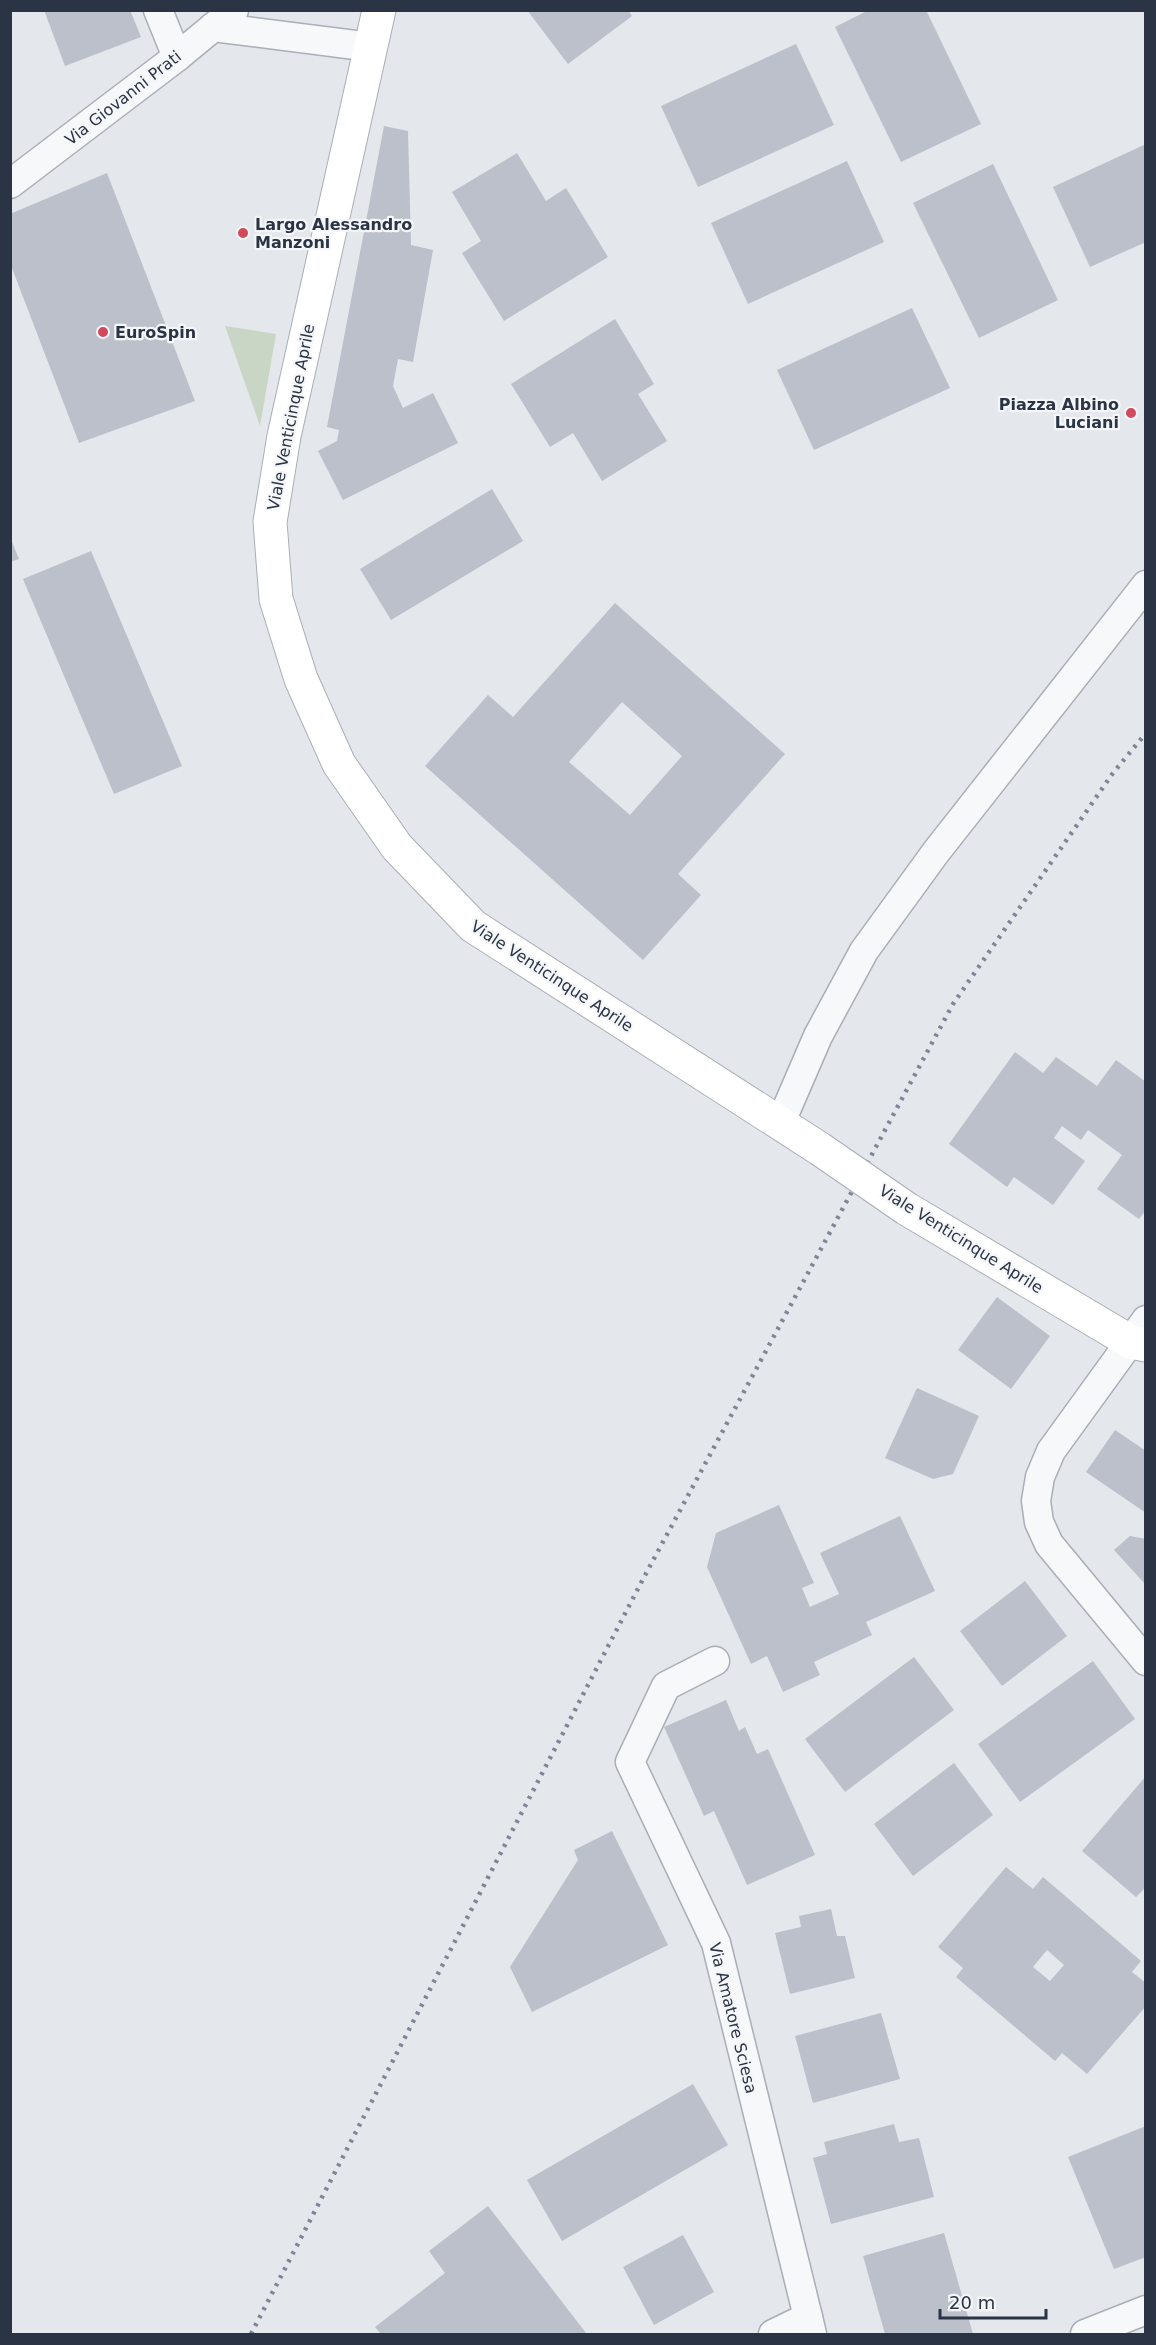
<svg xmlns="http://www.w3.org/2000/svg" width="1156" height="2345" font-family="'DejaVu Sans',sans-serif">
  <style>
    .green { fill: #c9d6c5 }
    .building { fill: #bbc0ca; fill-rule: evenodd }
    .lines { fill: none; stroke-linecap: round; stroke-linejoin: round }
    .street-casing { stroke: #a9aeb7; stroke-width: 31 }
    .secondary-casing { stroke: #a9aeb7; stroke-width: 35 }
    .street { stroke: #f7f8fa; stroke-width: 28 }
    .secondary { stroke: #fff; stroke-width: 33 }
    .rail { stroke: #7d8696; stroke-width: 4.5; stroke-dasharray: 3 6; stroke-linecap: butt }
    .secondary-bridge-casing { stroke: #a9aeb7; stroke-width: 35; stroke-linecap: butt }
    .secondary-bridge { stroke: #fff; stroke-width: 33 }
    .poi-dot { fill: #d1495b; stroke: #f4f6f9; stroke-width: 2 }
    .labels { text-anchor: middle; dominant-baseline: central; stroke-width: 4.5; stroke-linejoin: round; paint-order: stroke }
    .street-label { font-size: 16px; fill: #2b3445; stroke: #f4f6f9 }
    .poi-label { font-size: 16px; font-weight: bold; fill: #2b3445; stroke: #f4f6f9; text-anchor: start }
  </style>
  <rect width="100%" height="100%" fill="#e4e7ec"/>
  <!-- green -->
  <polygon class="green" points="225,326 276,334 260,426"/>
  <!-- building -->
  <g class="building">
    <polygon points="44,10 130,10 141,37 65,66"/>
    <polygon points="527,10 628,10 632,16 568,64"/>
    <polygon points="869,10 926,10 981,124 901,162 835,27"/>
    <polygon points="796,44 834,125 698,187 661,106"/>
    <polygon points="384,126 408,131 411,245 433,250 413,362 398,359 393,386 403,408 433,393 458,443 343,500 318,451 337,441 339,430 327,427"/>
    <polygon points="1146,144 1146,242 1090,267 1053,187"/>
    <polygon points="517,153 546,201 566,188 608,257 504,321 462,253 481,241 452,192"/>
    <polygon points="847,161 884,242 748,304 711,223"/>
    <polygon points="993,164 1058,300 979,338 913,203"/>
    <polygon points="107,173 195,401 79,443 10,263 10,214"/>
    <polygon points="912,308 950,388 814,450 777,370"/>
    <polygon points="615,319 654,384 638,394 667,441 602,481 573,433 550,447 511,384"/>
    <polygon points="492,489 523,541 391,620 360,569"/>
    <polygon points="10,537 19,559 10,562"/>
    <polygon points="91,551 182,766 114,794 23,579"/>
    <path d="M 615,603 L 785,754 L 678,874 L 701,895 L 643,960 L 425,766 L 488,695 L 513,717 ZM 622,702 L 682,756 L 630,815 L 569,762 Z"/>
    <polygon points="1015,1052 1043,1073 1056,1057 1097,1086 1116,1060 1146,1082 1146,1210 1139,1219 1097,1189 1122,1155 1088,1130 1081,1140 1062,1126 1054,1138 1085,1161 1053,1205 1014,1177 1007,1187 949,1144"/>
    <polygon points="997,1297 1050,1336 1011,1389 958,1350"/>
    <polygon points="917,1388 979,1416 953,1474 933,1479 885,1458"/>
    <polygon points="1115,1430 1146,1451 1146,1513 1086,1472"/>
    <polygon points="779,1505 814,1583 802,1588 810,1607 839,1594 820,1553 900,1516 935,1591 866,1622 872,1635 814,1662 820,1675 783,1692 767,1656 751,1664 707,1567 716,1533"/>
    <polygon points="1130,1536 1146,1539 1146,1585 1114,1550"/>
    <polygon points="1025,1581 1067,1636 1002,1686 960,1631"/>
    <polygon points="914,1657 954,1710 845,1792 805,1739"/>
    <polygon points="1093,1661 1135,1719 1020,1802 978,1744"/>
    <polygon points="726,1700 739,1731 745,1727 757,1754 768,1749 815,1855 747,1885 714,1811 704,1816 664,1727"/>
    <polygon points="954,1763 993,1815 913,1876 874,1824"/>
    <polygon points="1146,1776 1146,1887 1136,1897 1082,1851"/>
    <polygon points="612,1831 668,1945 532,2012 510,1967 578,1860 574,1850"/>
    <path d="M 1006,1867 L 1033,1889 L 1043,1877 L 1141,1961 L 1132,1972 L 1146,1983 L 1146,2006 L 1087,2074 L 1062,2053 L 1055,2061 L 956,1977 L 963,1968 L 938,1947 ZM 1047,1950 L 1064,1965 L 1050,1981 L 1033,1967 Z"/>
    <polygon points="831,1909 837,1936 845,1936 855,1978 790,1994 775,1933 801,1927 799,1916"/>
    <polygon points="881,2013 900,2079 813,2103 795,2036"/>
    <polygon points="693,2084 728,2145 562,2241 527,2180"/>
    <polygon points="894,2124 899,2142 919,2138 934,2197 831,2224 813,2158 827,2154 824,2142"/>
    <polygon points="1146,2126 1146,2257 1114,2269 1068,2157"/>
    <polygon points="488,2206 586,2333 381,2334 375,2327 445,2273 429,2251"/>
    <polygon points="944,2233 973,2334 885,2334 863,2256"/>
    <polygon points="683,2235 714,2292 654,2325 623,2267"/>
  </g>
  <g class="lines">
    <!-- street casing -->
    <g class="street-casing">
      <g id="street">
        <polyline points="158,10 177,57"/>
        <polyline points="213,27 371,47"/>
        <polyline points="10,184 177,57 234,10"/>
        <polyline points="780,1124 818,1036 864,951 936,852 1146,585"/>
        <polyline points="1146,1320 1051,1451 1040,1477 1036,1501 1039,1522 1049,1544 1146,1661"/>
        <polyline points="715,1661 666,1686 630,1762 716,1943 808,2317"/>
        <polyline points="773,2334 808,2317 812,2334"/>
        <polyline points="1085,2334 1146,2310"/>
      </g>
    </g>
    <!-- secondary casing -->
    <g class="secondary-casing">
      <g id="secondary">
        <polyline points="379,10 284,436 270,522 276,599 301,679 339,764 397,847 473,926 820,1149"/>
        <polyline points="907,1209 1131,1342 1146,1345"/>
      </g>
    </g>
    <!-- street -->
    <use href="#street" class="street"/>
    <!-- secondary -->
    <use href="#secondary" class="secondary"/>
    <!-- rail -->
    <polyline class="rail" points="251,2334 643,1579 953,1004 1113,773 1146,733"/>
    <!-- secondary-bridge casing -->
    <g class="secondary-bridge-casing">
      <polyline id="secondary-bridge" points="820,1149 907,1209"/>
    </g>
    <!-- secondary-bridge -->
    <use href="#secondary-bridge" class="secondary-bridge"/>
  </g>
  <!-- markers -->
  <g class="poi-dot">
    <circle cx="243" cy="233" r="6"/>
    <circle cx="103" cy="332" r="6"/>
    <circle cx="1131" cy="413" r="6"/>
  </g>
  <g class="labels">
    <!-- street labels -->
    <g class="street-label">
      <text transform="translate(123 98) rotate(-38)">Via Giovanni Prati</text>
      <text transform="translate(291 417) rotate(-79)">Viale Venticinque Aprile</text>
      <text transform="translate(552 976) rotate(33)">Viale Venticinque Aprile</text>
      <text transform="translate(961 1239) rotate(32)">Viale Venticinque Aprile</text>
      <text transform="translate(733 2018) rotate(76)">Via Amatore Sciesa</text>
    </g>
    <!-- poi labels -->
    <g class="poi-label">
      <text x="255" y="224">Largo Alessandro<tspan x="255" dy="18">Manzoni</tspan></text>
      <text x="115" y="332">EuroSpin</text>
      <text x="1119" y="404" text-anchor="end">Piazza Albino<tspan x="1119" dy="18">Luciani</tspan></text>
    </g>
  </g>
  <!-- border -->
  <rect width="1156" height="2345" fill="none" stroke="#2b3445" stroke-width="24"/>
  <!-- scale -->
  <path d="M940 2309v9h106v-9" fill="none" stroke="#2b3445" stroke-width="3"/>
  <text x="949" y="2309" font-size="18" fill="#2b3445" stroke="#f4f6f9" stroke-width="4.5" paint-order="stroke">20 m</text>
</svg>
